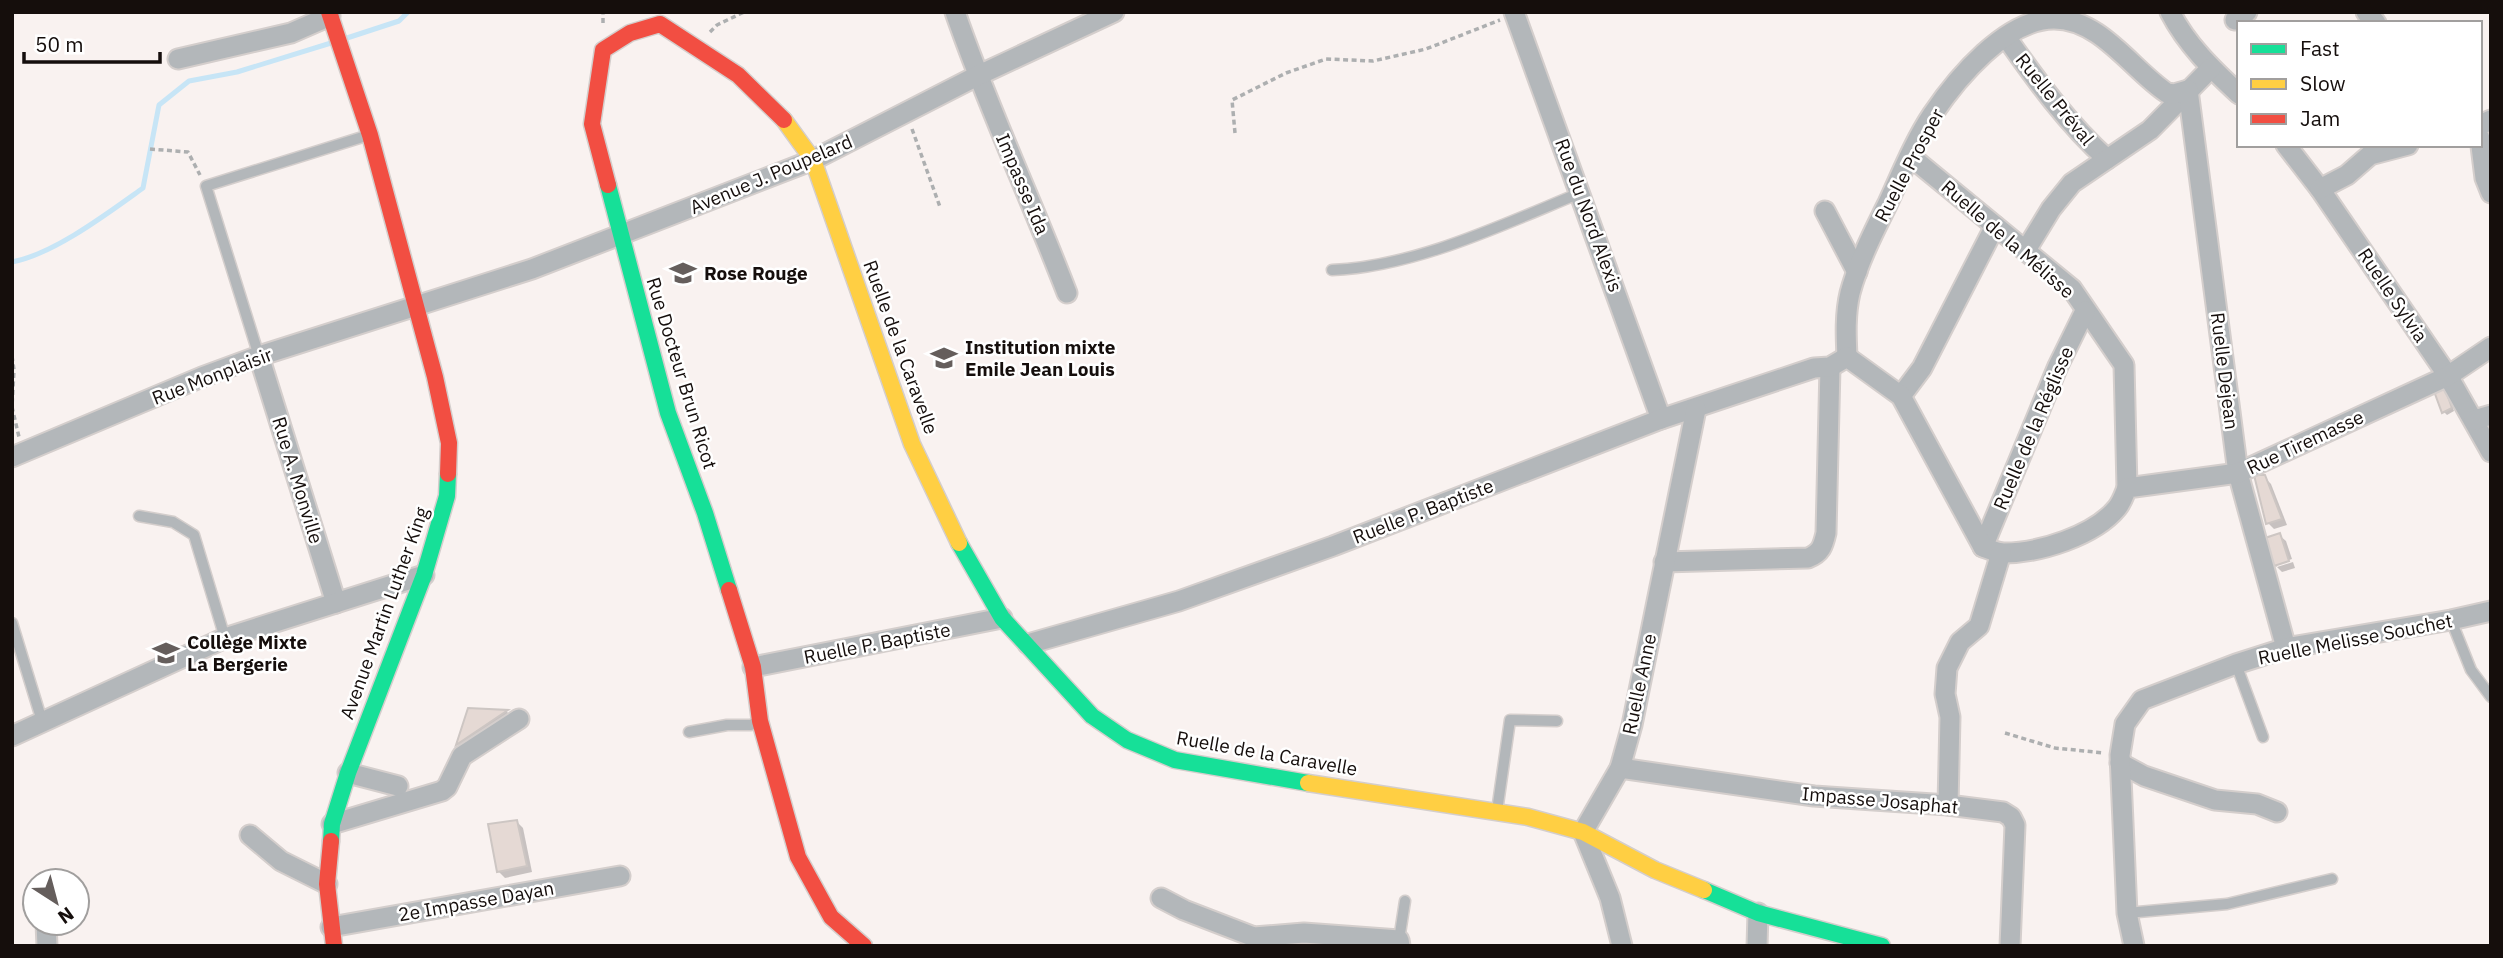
<svg xmlns="http://www.w3.org/2000/svg" width="2503" height="958" font-family="'IBM Plex Sans',sans-serif">
  <style>
    .shadow { fill: #0003 }
    .lines { fill: none; stroke-linecap: round; stroke-linejoin: round }
    .stream { stroke: #c7e5f6; stroke-width: 5 }
    .building { fill: #e5d9d4; stroke: #cdc6c3; stroke-width: 2 }
    .lane-casing { stroke: #d4cecc; stroke-width: 13 }
    .street-casing { stroke: #d4cecc; stroke-width: 23 }
    .fast-casing { stroke: #d4cecc; stroke-width: 19 }
    .slow-casing { stroke: #d4cecc; stroke-width: 19 }
    .jam-casing { stroke: #d4cecc; stroke-width: 19 }
    .path { stroke: #adafb0; stroke-width: 3.5; stroke-dasharray: 5 3.5; stroke-linecap: butt }
    .lane { stroke: #b3b7ba; stroke-width: 10 }
    .street { stroke: #b3b7ba; stroke-width: 19 }
    .fast { stroke: #16e098; stroke-width: 16 }
    .slow { stroke: #ffcf43; stroke-width: 16 }
    .jam { stroke: #f24e42; stroke-width: 16 }
    .labels { text-anchor: middle; dominant-baseline: central; stroke-width: 5; stroke-linejoin: round; paint-order: stroke }
    .street-label { font-size: 19px; fill: #150e0c; stroke: #fff }
    .poi-label { font-size: 19px; font-weight: bold; fill: #150e0c; stroke: #fff; text-anchor: start }
  </style>
  <rect width="100%" height="100%" fill="#f9f2f0"/>
  <!-- shadow -->
  <g class="shadow">
    <polygon points="2433,384 2445,384 2454,411 2447,415 2444,412"/>
    <polygon points="2264,477 2271,484 2287,525 2274,529 2268,523"/>
    <polygon points="2279,535 2286,541 2292,559 2277,564 2277,567 2275,565"/>
    <polygon points="2293,562 2295,568 2282,572 2277,567"/>
    <polygon points="469,710 507,712 513,717 464,750 458,745"/>
    <polygon points="516,821 523,828 532,872 505,878 498,871"/>
  </g>
  <g class="lines">
    <!-- stream -->
    <g class="stream">
      <polyline points="347,38 399,21 408,12"/>
      <path d="M 12,262 C 54,254 108,213 143,188 L 159,105 L 189,81 L 237,72 L 331,43"/>
    </g>
  </g>
  <!-- building -->
  <g class="building">
    <polygon points="2442,380 2452,408 2442,413 2431,383"/>
    <polygon points="2254,475 2265,475 2282,519 2266,524"/>
    <polygon points="2280,533 2289,561 2274,566 2265,538"/>
    <polygon points="468,708 508,710 456,745"/>
    <polygon points="517,820 527,866 497,872 488,824"/>
  </g>
  <g class="lines">
    <!-- lane casing -->
    <g class="lane-casing">
      <g id="lane">
        <path d="M 1332,270 C 1415,267 1504,224 1580,193"/>
        <polyline points="259,356 206,186 369,135"/>
        <polyline points="139,516 173,522 194,535 225,638"/>
        <polyline points="2451,620 2471,670 2491,697"/>
        <polyline points="12,623 42,721"/>
        <polyline points="2236,664 2263,737"/>
        <polyline points="689,732 727,725 751,725 756,722"/>
        <polyline points="1497,811 1510,720 1557,721"/>
        <polyline points="2127,913 2227,904 2332,879"/>
        <polyline points="1399,940 1405,901"/>
      </g>
    </g>
    <!-- street casing -->
    <g class="street-casing">
      <g id="street">
        <path d="M 955,12 C 988,108 1031,199 1067,293"/>
        <polyline points="1514,12 1661,419"/>
        <path d="M 2170,12 C 2187,45 2212,69 2239,94"/>
        <polyline points="2366,12 2376,23"/>
        <polyline points="2235,20 2247,12"/>
        <path d="M 2006,37 C 2036,80 2068,124 2107,159"/>
        <polyline points="178,59 291,33 330,16"/>
        <polyline points="2480,125 2491,120"/>
        <polyline points="2480,138 2485,178 2491,193"/>
        <polyline points="2286,145 2320,189 2448,376 2491,452"/>
        <polyline points="1910,156 2072,289 2124,365 2127,488"/>
        <polyline points="2320,189 2347,175 2370,155 2408,145"/>
        <polyline points="1825,211 1857,272"/>
        <polyline points="2026,250 2051,209 2072,183 2150,130 2211,68"/>
        <polyline points="259,356 336,603"/>
        <path d="M 1847,357 C 1846,336 1845,314 1850,293 C 1858,263 1873,233 1887,205 C 1901,175 1914,142 1932,115 C 1957,78 2006,19 2054,19 C 2101,19 2132,70 2167,93 L 2174,94 L 2188,90 L 2238,473 L 2286,648"/>
        <polyline points="1901,396 1922,368 1995,226"/>
        <polyline points="2474,420 2491,415"/>
        <polyline points="12,457 202,377 259,356 532,269 813,160 977,76 1114,12"/>
        <polyline points="1983,547 2058,366 2085,311"/>
        <path d="M 1664,562 L 1808,558 C 1821,553 1823,546 1826,533 L 1830,367"/>
        <path d="M 1028,644 L 1179,601 L 1333,546 L 1661,419 L 1814,368 L 1830,367 L 1847,357 L 1901,396 L 1983,547 C 1989,549 1997,553 2004,553 C 2039,553 2094,536 2117,508 C 2122,502 2124,495 2127,488 L 2238,473 L 2448,376 L 2491,347"/>
        <polyline points="753,667 1002,618"/>
        <polyline points="12,736 225,638 424,575"/>
        <polyline points="2120,763 2144,776 2215,800 2257,804 2277,812"/>
        <polyline points="1620,768 1814,796 1948,805 2003,812 2011,817 2015,825 2010,946"/>
        <polyline points="348,773 398,786"/>
        <polyline points="1948,805 1950,717 1945,694 1947,668 1960,642 1979,626 2001,553"/>
        <polyline points="332,824 442,791 447,787 462,756 519,719"/>
        <polyline points="250,835 281,861 327,884"/>
        <polyline points="1161,898 1184,910 1254,937 1304,933 1399,940 1400,946"/>
        <polyline points="46,923 47,946"/>
        <polyline points="331,927 620,876"/>
        <polyline points="1622,946 1610,898 1583,832 1620,768 1632,725 1696,409"/>
        <polyline points="1757,946 1758,913"/>
        <polyline points="2134,946 2127,913 2120,755 2125,724 2142,700 2236,664 2286,648 2451,620 2491,611"/>
      </g>
    </g>
    <!-- fast casing -->
    <g class="fast-casing">
      <g id="fast">
        <polyline points="608,185 668,413 705,513 729,590"/>
        <polyline points="959,543 1002,618 1092,716 1127,740 1175,760 1308,783"/>
        <polyline points="331,841 332,824 348,773 424,575 447,496 448,474"/>
        <polyline points="1704,890 1758,913 1882,946"/>
      </g>
    </g>
    <!-- slow casing -->
    <g class="slow-casing">
      <g id="slow">
        <polyline points="784,120 813,160 912,444 959,543"/>
        <polyline points="1308,783 1528,817 1583,832 1655,870 1704,890"/>
      </g>
    </g>
    <!-- jam casing -->
    <g class="jam-casing">
      <g id="jam">
        <polyline points="329,12 370,135 435,377 449,443 448,474"/>
        <polyline points="608,185 592,124 603,50 630,33 660,24 738,75 784,120"/>
        <polyline points="729,590 753,667 760,721 798,857 831,917 864,946"/>
        <polyline points="331,841 327,884 334,946"/>
      </g>
    </g>
    <!-- path -->
    <g class="path">
      <polyline points="603,23 603,12"/>
      <polyline points="710,32 717,25 744,12"/>
      <polyline points="912,129 940,207"/>
      <polyline points="1235,133 1232,100 1286,73 1326,59 1373,61 1426,49 1500,20"/>
      <polyline points="150,149 188,152 200,175"/>
      <polyline points="12,356 14,370 12,407 19,437"/>
      <polyline points="2005,733 2055,748 2104,753"/>
    </g>
    <!-- lane -->
    <use href="#lane" class="lane"/>
    <!-- street -->
    <use href="#street" class="street"/>
    <!-- fast -->
    <use href="#fast" class="fast"/>
    <!-- slow -->
    <use href="#slow" class="slow"/>
    <!-- jam -->
    <use href="#jam" class="jam"/>
  </g>
  <!-- icons -->
  <defs>
    <g id="school-bare" transform="scale(2.1)"><path d="M0-5L7-2L0 1L-7-2ZM-4 1L0 2.5L4 1V4Q0 6-4 4Z" fill="#655e5c" stroke="#fff" stroke-width="2.5" paint-order="stroke"/></g>
  </defs>
  <g fill-rule="evenodd">
    <use href="#school-bare" x="683" y="273"/>
    <use href="#school-bare" x="944" y="358"/>
    <use href="#school-bare" x="166" y="653"/>
  </g>
  <g class="labels">
    <!-- street labels -->
    <g class="street-label">
      <text transform="translate(2055 99) rotate(51)">Ruelle Préval</text>
      <text transform="translate(1909 165) rotate(-62)">Ruelle Prosper</text>
      <text transform="translate(771 174) rotate(-23)">Avenue J. Poupelard</text>
      <text transform="translate(1023 184) rotate(67)">Impasse Ida</text>
      <text transform="translate(1589 215) rotate(70)">Rue du Nord Alexis</text>
      <text transform="translate(2008 239) rotate(41)">Ruelle de la Mélisse</text>
      <text transform="translate(2393 295) rotate(56)">Ruelle Sylvia</text>
      <text transform="translate(901 347) rotate(70)">Ruelle de la Caravelle</text>
      <text transform="translate(2225 371) rotate(83)">Ruelle Dejean</text>
      <text transform="translate(682 373) rotate(73)">Rue Docteur Brun Ricot</text>
      <text transform="translate(212 376) rotate(-21)">Rue Monplaisir</text>
      <text transform="translate(2033 428) rotate(-67)">Ruelle de la Réglisse</text>
      <text transform="translate(2305 442) rotate(-25)">Rue Tiremasse</text>
      <text transform="translate(298 480) rotate(73)">Rue A. Monville</text>
      <text transform="translate(1423 511) rotate(-21)">Ruelle P. Baptiste</text>
      <text transform="translate(384 613) rotate(-70)">Avenue Martin Luther King</text>
      <text transform="translate(2355 639) rotate(-11)">Ruelle Melisse Souchet</text>
      <text transform="translate(877 643) rotate(-11)">Ruelle P. Baptiste</text>
      <text transform="translate(1639 684) rotate(-78)">Ruelle Anne</text>
      <text transform="translate(1267 753) rotate(10)">Ruelle de la Caravelle</text>
      <text transform="translate(1880 800) rotate(5)">Impasse Josaphat</text>
      <text transform="translate(476 901) rotate(-10)">2e Impasse Dayan</text>
    </g>
    <!-- poi labels -->
    <g class="poi-label">
      <text x="704" y="273">Rose Rouge</text>
      <text x="965" y="347">Institution mixte<tspan x="965" dy="22">Emile Jean Louis</tspan></text>
      <text x="187" y="642">Collège Mixte<tspan x="187" dy="22">La Bergerie</tspan></text>
    </g>
  </g>
  <!-- border -->
  <rect width="2503" height="958" fill="none" stroke="#150e0c" stroke-width="28"/>
  <!-- legend -->
  <rect x="2237" y="21" width="245" height="126" fill="#ffffff" stroke="#a19f9e" stroke-width="2"/>
  <rect x="2251" y="44" width="35" height="10" fill="#16e098" stroke="#a19f9e" stroke-width="2"/>
  <text x="2300" y="56" font-size="21" fill="#150e0c">Fast</text>
  <rect x="2251" y="79" width="35" height="10" fill="#ffcf43" stroke="#a19f9e" stroke-width="2"/>
  <text x="2300" y="91" font-size="21" fill="#150e0c">Slow</text>
  <rect x="2251" y="114" width="35" height="10" fill="#f24e42" stroke="#a19f9e" stroke-width="2"/>
  <text x="2300" y="126" font-size="21" fill="#150e0c">Jam</text>
  <!-- north arrow -->
  <g transform="translate(56 902) rotate(144)"><circle r="33" fill="#ffffff" stroke="#a19f9e" stroke-width="2"/>
  <path d="M0-5L12 26L0 18L-12 26Z" fill="#655e5c"/>
  <text y="-10" font-size="19" font-weight="bold" text-anchor="middle" fill="#150e0c">N</text>
  </g>
  <!-- scale -->
  <path d="M24 52v10h136v-10" fill="none" stroke="#150e0c" stroke-width="3.5"/>
  <text x="35" y="52" font-size="21" fill="#150e0c" stroke="#ffffff" stroke-width="5" paint-order="stroke">50 m</text>
</svg>
